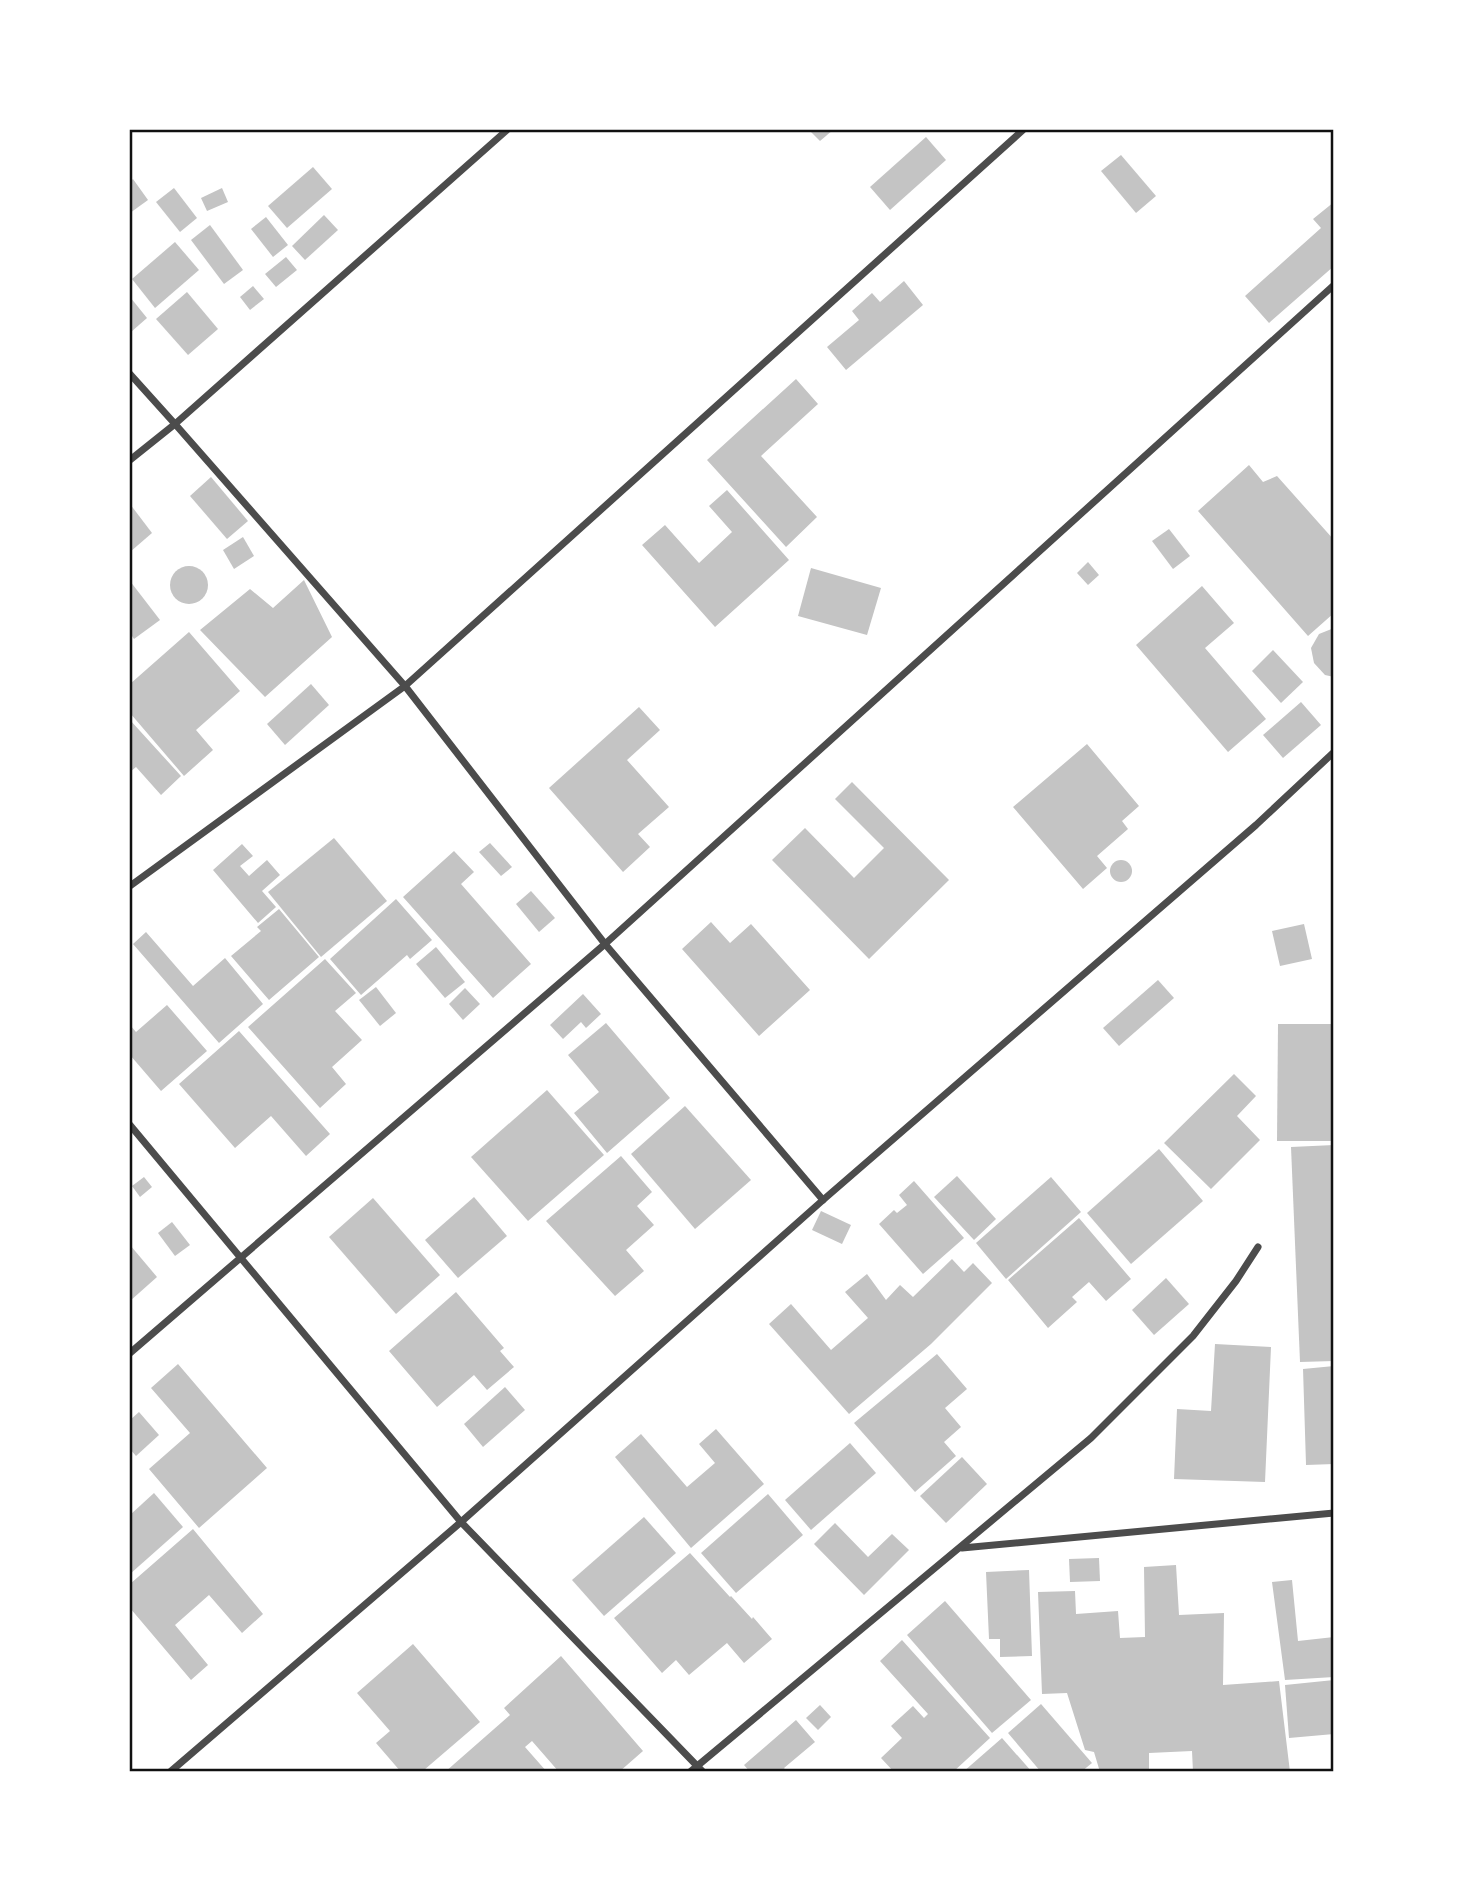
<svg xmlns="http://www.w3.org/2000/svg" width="1463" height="1901" font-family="'PT Sans Narrow',sans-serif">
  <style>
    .building { fill: #c4c4c4 }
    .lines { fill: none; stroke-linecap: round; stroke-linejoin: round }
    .minor { stroke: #4c4c4c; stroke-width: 7 }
    .neatline { fill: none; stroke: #111; stroke-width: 2.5 }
  </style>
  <rect width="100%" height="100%" fill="#fff"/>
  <!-- building -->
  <g class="building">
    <polygon points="809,130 833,130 820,141"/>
    <polygon points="926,137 946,160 890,210 870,187"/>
    <polygon points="1121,155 1156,196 1136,213 1101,171"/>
    <polygon points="313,167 332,189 287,228 268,206"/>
    <polygon points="133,179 148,200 130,213 130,182"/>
    <polygon points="174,188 197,218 180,232 156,202"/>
    <polygon points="222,188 228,202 207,211 201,198"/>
    <polygon points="1334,202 1334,266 1269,323 1245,296 1321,228 1313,219"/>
    <polygon points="324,215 338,230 305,260 292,246"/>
    <polygon points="266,217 288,245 273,257 251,229"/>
    <polygon points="210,225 243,270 224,284 191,240"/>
    <polygon points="175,242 199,270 155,308 132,279"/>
    <polygon points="286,257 297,270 276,287 265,274"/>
    <polygon points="904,281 923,305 846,370 827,347 859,320 852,311 872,293 880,302"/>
    <polygon points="253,286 264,299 250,310 240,297"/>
    <polygon points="187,292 218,329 188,355 156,319"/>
    <polygon points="130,297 147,318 131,332 130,330"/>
    <polygon points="796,379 818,404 761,456 817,517 786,547 707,460"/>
    <polygon points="1249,465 1263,482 1277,476 1334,540 1334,613 1308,636 1198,511"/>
    <polygon points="211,477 248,521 227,539 190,496"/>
    <polygon points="727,490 789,560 715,627 642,545 665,525 699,563 732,532 709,506"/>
    <polygon points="130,504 152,533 130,552"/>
    <polygon points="1169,529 1190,556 1173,569 1152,541"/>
    <polygon points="243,537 254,556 234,569 223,550"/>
    <polygon points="1088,562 1099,575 1088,585 1077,573"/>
    <circle cx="189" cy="585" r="19"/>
    <polygon points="811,568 881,588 867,635 798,616"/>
    <polygon points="304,580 332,637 265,697 200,630 250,589 273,608"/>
    <polygon points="130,581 160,620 134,639 130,633"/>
    <polygon points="1202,586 1234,623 1205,648 1266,719 1228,752 1136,645"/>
    <polygon points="1334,628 1334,677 1325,675 1314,663 1311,648 1319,634"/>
    <polygon points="189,632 240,691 196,730 213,750 184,776 130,713 130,684"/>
    <polygon points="1273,650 1303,682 1281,703 1252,671"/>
    <polygon points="311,684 329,705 285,745 267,724"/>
    <polygon points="1301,702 1321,725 1283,758 1263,735"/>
    <polygon points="639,707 660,730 627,760 669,807 638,834 650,847 623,872 549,788"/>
    <polygon points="130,720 181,776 161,795 136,767 130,772"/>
    <polygon points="1087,744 1139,806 1122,821 1128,829 1097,856 1107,868 1083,889 1013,807"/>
    <polygon points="852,782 949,880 869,959 772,860 805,828 854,878 884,848 835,799"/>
    <polygon points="334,838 387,901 321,957 268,892"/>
    <polygon points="490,843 512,867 501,876 479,852"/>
    <polygon points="242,844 253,856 240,866 249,876 267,860 280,875 262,891 276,907 258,923 213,870"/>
    <polygon points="454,851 474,872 461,884 531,964 493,998 403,897"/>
    <circle cx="1121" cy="871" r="11"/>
    <polygon points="531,891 555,918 539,932 516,904"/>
    <polygon points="396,899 432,940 410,959 407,955 361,995 330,959"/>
    <polygon points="279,909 319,957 269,1000 231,956 261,931 257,927"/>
    <polygon points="711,922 730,943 751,924 810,990 759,1036 682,949"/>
    <polygon points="1304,924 1312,959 1280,966 1272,931"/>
    <polygon points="146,932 193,986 225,958 263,1004 219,1043 133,944"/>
    <polygon points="436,947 465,982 445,998 416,964"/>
    <polygon points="325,959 356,993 335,1011 362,1040 332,1067 346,1084 320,1108 248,1027"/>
    <polygon points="1158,980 1174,998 1119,1046 1103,1028"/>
    <polygon points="376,987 396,1013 380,1026 359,1000"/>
    <polygon points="465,988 480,1004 463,1020 449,1004"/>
    <polygon points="583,994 601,1014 586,1028 581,1022 563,1039 550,1025"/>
    <polygon points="167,1005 207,1051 161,1091 130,1055 130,1025 136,1032"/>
    <polygon points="606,1023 670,1098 607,1153 574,1113 599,1092 568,1055"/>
    <polygon points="1278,1024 1334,1024 1334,1141 1277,1141"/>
    <polygon points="239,1031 330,1134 306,1156 271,1116 235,1148 179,1084"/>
    <polygon points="1234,1074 1256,1096 1237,1116 1260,1140 1211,1189 1164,1143"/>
    <polygon points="547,1090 604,1155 528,1221 471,1157"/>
    <polygon points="685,1106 751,1180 695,1229 631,1154"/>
    <polygon points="1334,1145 1334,1361 1300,1362 1291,1147"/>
    <polygon points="1159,1149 1203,1201 1131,1264 1087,1213"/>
    <polygon points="621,1156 652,1192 637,1206 654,1225 626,1250 644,1271 615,1296 546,1221"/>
    <polygon points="957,1176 996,1219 974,1240 934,1197"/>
    <polygon points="144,1177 152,1187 140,1197 132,1186"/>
    <polygon points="1051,1177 1081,1212 1006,1279 976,1243"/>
    <polygon points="914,1181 964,1238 923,1274 879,1224 894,1210 897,1213 907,1205 899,1195"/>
    <polygon points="474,1197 507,1236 458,1278 425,1240"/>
    <polygon points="373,1198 440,1275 396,1314 329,1237"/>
    <polygon points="821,1211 851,1225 842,1244 812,1230"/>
    <polygon points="1079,1218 1131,1279 1106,1301 1089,1282 1072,1297 1077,1302 1048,1328 1008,1280"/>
    <polygon points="172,1222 190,1245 175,1256 158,1233"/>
    <polygon points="130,1245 157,1277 130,1301"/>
    <polygon points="952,1259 964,1272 973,1263 992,1283 931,1344 849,1414 769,1324 791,1304 831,1350 868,1318 845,1292 867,1274 886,1300 900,1285 913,1297"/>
    <polygon points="1166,1278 1189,1304 1154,1335 1132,1310"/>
    <polygon points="456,1292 504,1348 500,1351 514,1367 487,1390 474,1375 437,1407 389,1351"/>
    <polygon points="1215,1344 1271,1347 1265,1482 1174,1479 1177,1409 1211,1411"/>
    <polygon points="937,1354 967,1389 945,1408 961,1427 944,1442 956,1456 915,1492 854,1423"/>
    <polygon points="178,1364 267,1468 199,1528 149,1469 190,1433 151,1388"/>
    <polygon points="1334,1366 1334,1464 1306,1465 1303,1369"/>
    <polygon points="505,1387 525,1410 483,1447 464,1424"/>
    <polygon points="139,1412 159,1435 136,1456 130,1449 130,1420"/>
    <polygon points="716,1429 764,1484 691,1548 615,1457 641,1434 687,1487 715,1463 699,1444"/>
    <polygon points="850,1443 876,1473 811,1530 785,1500"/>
    <polygon points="962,1457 987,1484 946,1523 920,1496"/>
    <polygon points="154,1493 183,1527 130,1574 130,1515"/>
    <polygon points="768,1494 803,1535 736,1593 701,1553"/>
    <polygon points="644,1517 676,1553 604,1616 572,1580"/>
    <polygon points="835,1523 868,1557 892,1534 909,1550 864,1595 814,1544"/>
    <polygon points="193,1529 263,1614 242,1633 209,1595 175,1625 208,1665 191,1680 130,1608 130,1584"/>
    <polygon points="690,1553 730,1597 731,1596 752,1619 753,1617 772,1639 744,1663 727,1643 689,1675 676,1660 662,1673 614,1618"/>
    <polygon points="1099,1558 1100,1581 1070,1582 1069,1559"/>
    <polygon points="1176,1565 1179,1615 1224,1613 1223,1685 1279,1681 1290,1772 1193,1772 1192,1751 1149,1753 1149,1772 1100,1772 1094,1752 1085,1750 1067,1693 1042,1694 1038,1592 1075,1591 1076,1614 1118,1611 1120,1638 1145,1637 1144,1567"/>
    <polygon points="1029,1570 1032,1656 1000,1657 1000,1639 989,1639 986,1572"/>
    <polygon points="1292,1580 1298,1641 1334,1637 1334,1677 1285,1680 1272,1582"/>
    <polygon points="945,1601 1031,1700 992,1733 907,1635"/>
    <polygon points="902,1640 990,1738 953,1772 894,1772 881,1758 902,1738 891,1726 913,1706 924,1718 928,1714 880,1661"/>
    <polygon points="413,1644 480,1722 424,1770 401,1772 376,1743 390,1731 357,1693"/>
    <polygon points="561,1656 643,1751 619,1772 559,1772 532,1741 525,1747 547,1772 445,1772 510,1715 504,1708"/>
    <polygon points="1334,1680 1334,1734 1289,1738 1285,1685"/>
    <polygon points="1041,1704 1092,1763 1081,1772 1041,1772 1008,1733"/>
    <polygon points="820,1705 831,1717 818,1730 806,1718"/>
    <polygon points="796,1720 815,1742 784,1768 787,1772 750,1772 744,1765"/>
    <polygon points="1002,1738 1032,1772 963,1772"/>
  </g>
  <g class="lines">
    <!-- minor -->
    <g class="minor">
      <polyline points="130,374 175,424 405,686 605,944 823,1200"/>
      <polyline points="130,460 175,424 507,130"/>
      <polyline points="130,886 405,686 1023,130"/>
      <polyline points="130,1125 461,1522 703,1772"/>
      <polyline points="130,1353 605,944 1334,285"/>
      <polyline points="962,1548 1334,1513"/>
      <polyline points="170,1772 461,1522 823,1200 1256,825 1334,752"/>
      <polyline points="690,1772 1091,1438 1193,1336 1236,1281 1258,1247"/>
    </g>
  </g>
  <!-- border -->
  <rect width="1463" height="1901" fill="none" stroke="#ffffff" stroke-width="262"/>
  <rect x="131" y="131" width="1201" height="1639" class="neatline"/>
</svg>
